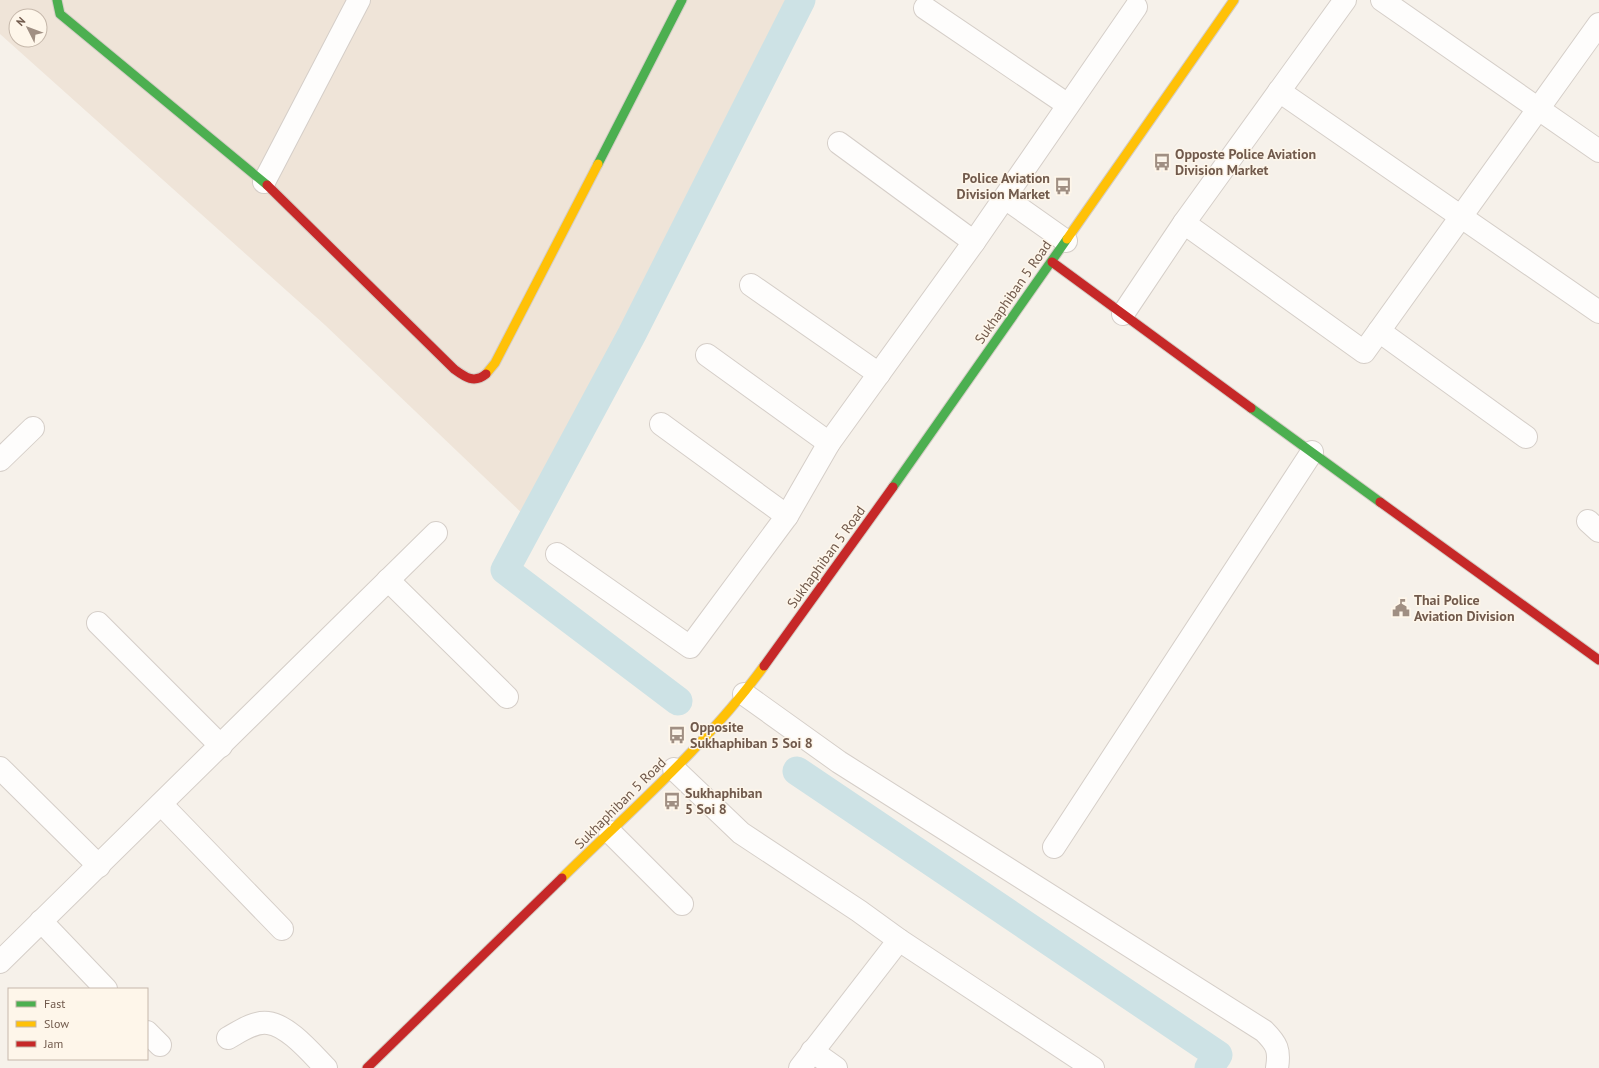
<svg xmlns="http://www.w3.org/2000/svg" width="1599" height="1068" font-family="'PT Sans',sans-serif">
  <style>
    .residential { fill: #efe4d8; fill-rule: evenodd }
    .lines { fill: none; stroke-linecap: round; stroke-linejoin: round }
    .canal { stroke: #cde2e5; stroke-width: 29 }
    .street-casing { stroke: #d5cec8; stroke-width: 24 }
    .fast-casing { stroke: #d4cdc6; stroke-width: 11 }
    .slow-casing { stroke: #d4cdc6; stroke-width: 11 }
    .jam-casing { stroke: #d4cdc6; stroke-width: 11 }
    .street { stroke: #fefdfc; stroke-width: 22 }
    .fast { stroke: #4caf50; stroke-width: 9 }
    .slow { stroke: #ffc107; stroke-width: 9 }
    .jam { stroke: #c62828; stroke-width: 9 }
    .labels { text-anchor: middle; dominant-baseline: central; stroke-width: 3; stroke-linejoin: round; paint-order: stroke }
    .poi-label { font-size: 14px; font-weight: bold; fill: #715a4c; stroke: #fef6ea; text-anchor: start }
    .street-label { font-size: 14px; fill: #715a4c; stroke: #fef6ea }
  </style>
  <rect width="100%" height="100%" fill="#f6f1ea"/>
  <!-- residential -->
  <path class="residential" d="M 0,0 L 788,0 L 527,518 L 325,325 L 0,34 ZM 16,16 L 40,16 L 40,40 L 16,40 Z"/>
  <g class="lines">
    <!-- canal -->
    <g class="canal">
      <polyline points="678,701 505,570 632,334 801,0"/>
      <polyline points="797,771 1218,1055 1209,1068"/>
    </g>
    <!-- street casing -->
    <g class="street-casing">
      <g id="street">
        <polyline points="1382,0 1599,151"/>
        <polyline points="925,8 1068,105"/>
        <polyline points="1279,91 1599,312"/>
        <polyline points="839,143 974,242 1136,7"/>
        <polyline points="264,182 359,0"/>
        <polyline points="1005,198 1066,241"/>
        <polyline points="1184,223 1364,352 1599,24"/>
        <polyline points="751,285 879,374"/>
        <polyline points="1123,314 1184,223 1345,0"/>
        <polyline points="1379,331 1526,437"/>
        <polyline points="707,355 829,443"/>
        <polyline points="661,424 787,516"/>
        <polyline points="0,460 33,428"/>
        <polyline points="1588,521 1599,531"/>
        <polyline points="557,554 690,647 787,516 829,443 974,242"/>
        <polyline points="388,580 507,697"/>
        <polyline points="98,623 221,746"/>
        <path d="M 744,694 L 839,762 L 1264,1031 C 1277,1044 1280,1050 1277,1068"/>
        <polyline points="0,768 99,866"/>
        <polyline points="674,769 741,833 859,911 899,940 1093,1068"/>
        <polyline points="161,804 282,929"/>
        <polyline points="610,832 682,904"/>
        <polyline points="1054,847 1312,452"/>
        <polyline points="41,921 106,989"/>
        <polyline points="0,962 436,533"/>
        <polyline points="147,1032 160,1045"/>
        <path d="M 228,1038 C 239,1032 254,1021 268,1023 C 288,1025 312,1054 326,1068"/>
        <polyline points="812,1051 836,1068"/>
        <polyline points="800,1068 899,940"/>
      </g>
    </g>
    <!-- fast casing -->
    <g class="fast-casing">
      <g id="fast">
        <polyline points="57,0 60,14 267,185"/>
        <polyline points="598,164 682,0"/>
        <polyline points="1251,408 1380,502"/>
        <polyline points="893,487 1067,239"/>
      </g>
    </g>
    <!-- slow casing -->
    <g class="slow-casing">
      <g id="slow">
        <polyline points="1067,239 1234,0"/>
        <polyline points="486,374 495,363 598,164"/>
        <path d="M 562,878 C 631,810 707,745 764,666"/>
      </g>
    </g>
    <!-- jam casing -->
    <g class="jam-casing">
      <g id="jam">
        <path d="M 267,185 L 454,369 C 465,377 474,384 486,374"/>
        <polyline points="1052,262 1251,408"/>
        <polyline points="1380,502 1599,660"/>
        <polyline points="764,666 893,487"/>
        <polyline points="367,1068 562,878"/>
      </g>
    </g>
    <!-- street -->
    <use href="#street" class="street"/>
    <!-- fast -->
    <use href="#fast" class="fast"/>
    <!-- slow -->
    <use href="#slow" class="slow"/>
    <!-- jam -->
    <use href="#jam" class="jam"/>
  </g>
  <!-- icons -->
  <defs>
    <g id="bus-bare" transform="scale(1.38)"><path d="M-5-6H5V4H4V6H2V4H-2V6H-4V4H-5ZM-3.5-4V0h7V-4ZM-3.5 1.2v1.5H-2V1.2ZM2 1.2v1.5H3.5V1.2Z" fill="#a08f83" stroke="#fef6ea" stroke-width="2.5" paint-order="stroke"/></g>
    <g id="civic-bare" transform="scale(1.38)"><path d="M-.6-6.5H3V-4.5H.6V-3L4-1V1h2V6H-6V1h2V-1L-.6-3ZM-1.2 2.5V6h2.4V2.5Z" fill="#a08f83" stroke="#fef6ea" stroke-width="2.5" paint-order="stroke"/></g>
  </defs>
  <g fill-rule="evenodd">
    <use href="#bus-bare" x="1162" y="162"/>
    <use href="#bus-bare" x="1063" y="186"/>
    <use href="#civic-bare" x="1401" y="608"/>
    <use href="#bus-bare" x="677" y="735"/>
    <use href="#bus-bare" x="672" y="801"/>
  </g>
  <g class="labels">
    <!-- poi labels -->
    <g class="poi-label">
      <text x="1175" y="154">Opposte Police Aviation<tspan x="1175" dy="16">Division Market</tspan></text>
      <text x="1050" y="178" text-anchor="end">Police Aviation<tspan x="1050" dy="16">Division Market</tspan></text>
      <text x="1414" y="600">Thai Police<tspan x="1414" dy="16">Aviation Division</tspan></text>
      <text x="690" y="727">Opposite<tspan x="690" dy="16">Sukhaphiban 5 Soi 8</tspan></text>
      <text x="685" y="793">Sukhaphiban<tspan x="685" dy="16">5 Soi 8</tspan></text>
    </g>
    <!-- street labels -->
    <g class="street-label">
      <text transform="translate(1013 292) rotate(-55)">Sukhaphiban 5 Road</text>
      <text transform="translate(826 557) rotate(-54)">Sukhaphiban 5 Road</text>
      <text transform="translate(620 803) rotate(-45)">Sukhaphiban 5 Road</text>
    </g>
  </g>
  <!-- legend -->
  <rect x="8" y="988" width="140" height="72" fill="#fef6ea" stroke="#c6b8ab"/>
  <rect x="16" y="1001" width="20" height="6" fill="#4caf50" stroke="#c6b8ab"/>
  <text x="44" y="1008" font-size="12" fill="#715a4c">Fast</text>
  <rect x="16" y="1021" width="20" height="6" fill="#ffc107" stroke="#c6b8ab"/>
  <text x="44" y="1028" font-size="12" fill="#715a4c">Slow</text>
  <rect x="16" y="1041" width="20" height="6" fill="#c62828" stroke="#c6b8ab"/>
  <text x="44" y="1048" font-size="12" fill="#715a4c">Jam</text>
  <!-- north arrow -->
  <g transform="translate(28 28) rotate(312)"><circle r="19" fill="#fef6ea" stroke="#c6b8ab"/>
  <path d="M0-3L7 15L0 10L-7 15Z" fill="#a08f83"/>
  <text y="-6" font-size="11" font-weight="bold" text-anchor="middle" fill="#715a4c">N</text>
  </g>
</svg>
